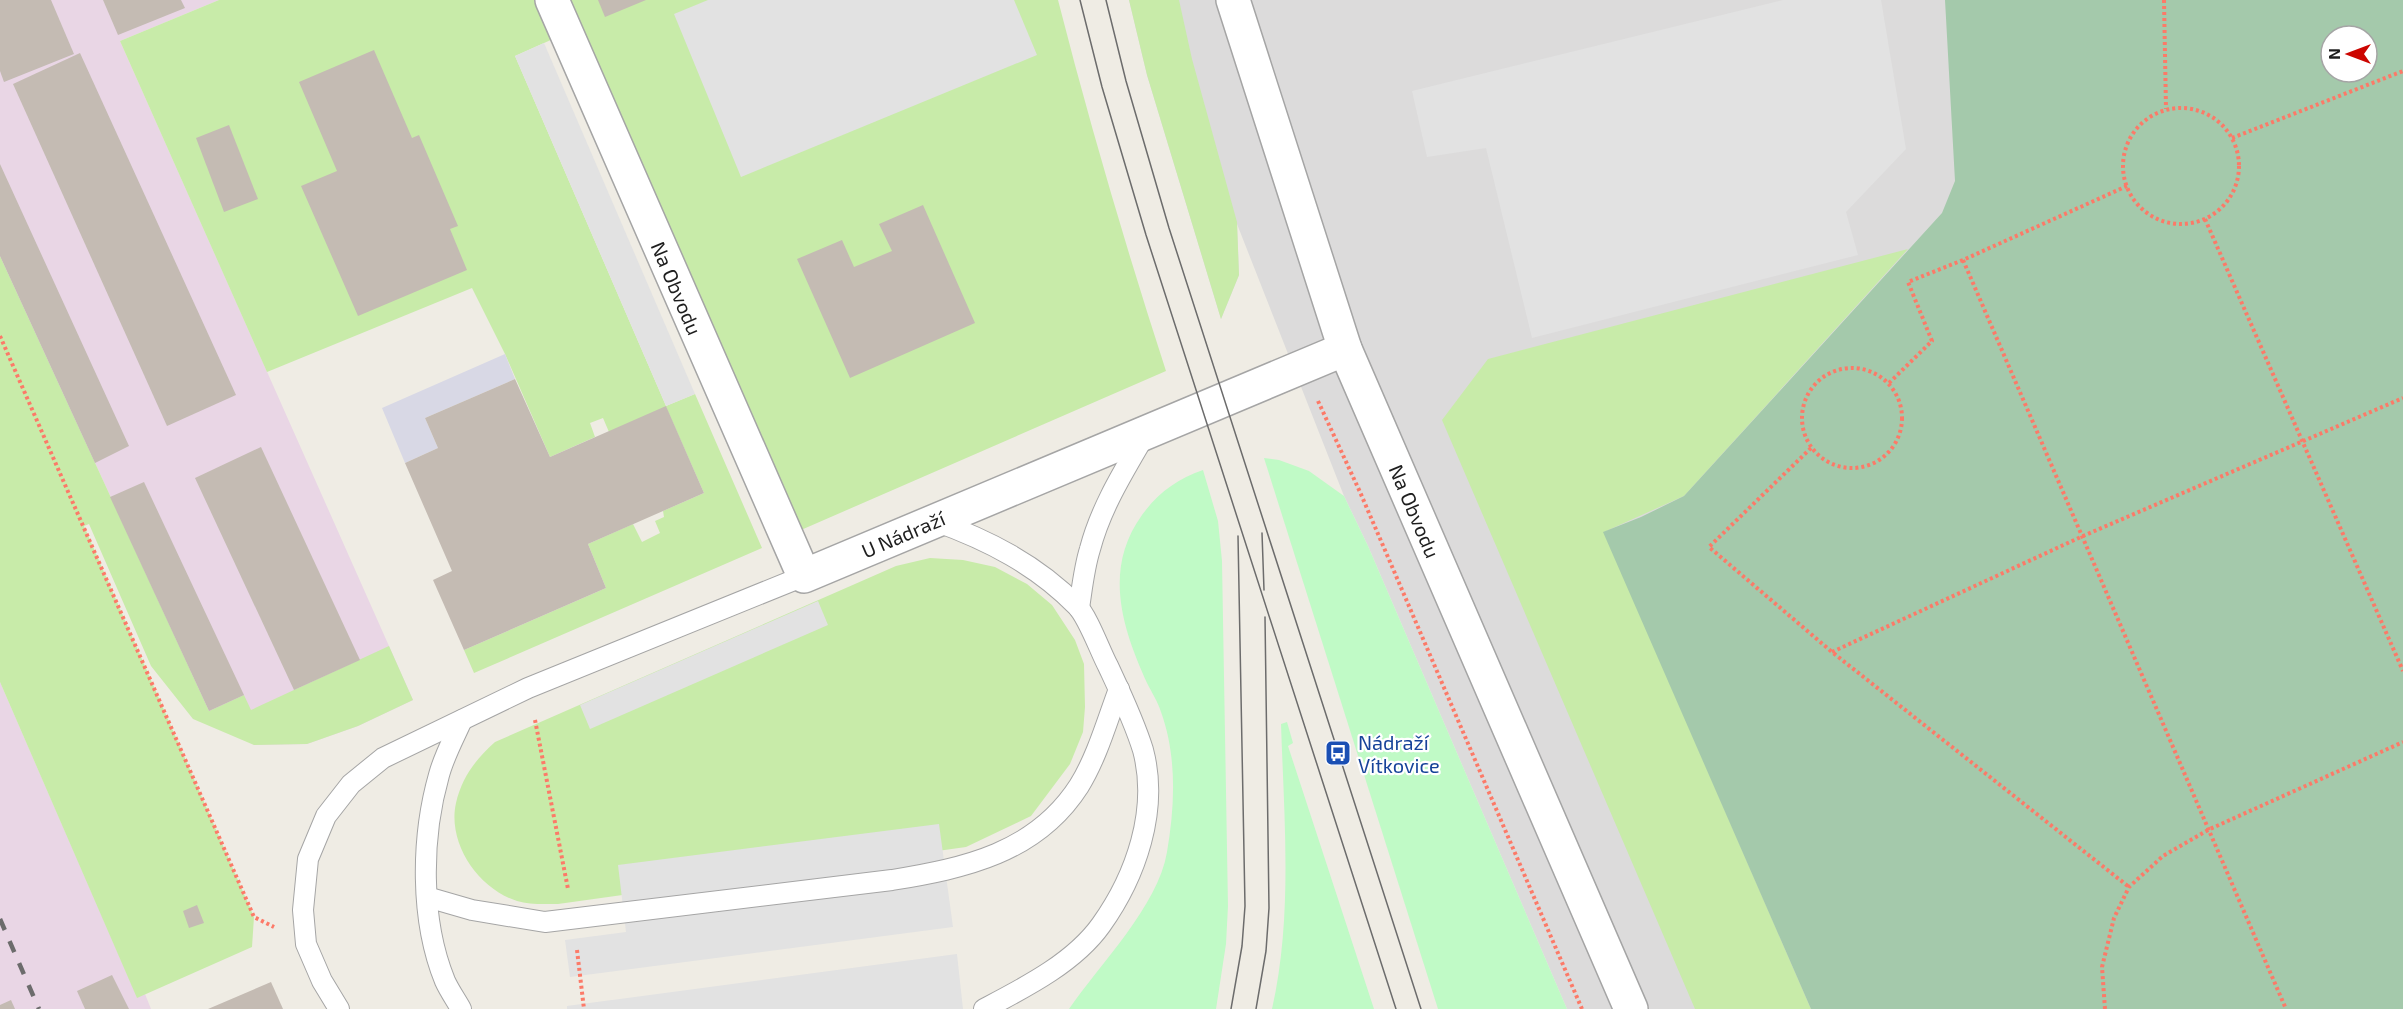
<svg xmlns="http://www.w3.org/2000/svg" width="2403" height="1009" font-family="'Exo 2',sans-serif">
  <style>
    .residential { fill: #dcdbdb; fill-rule: evenodd }
    .industrial { fill: #e9d6e5 }
    .grass { fill: #c8eba9 }
    .cemetery { fill: #a4c9ab; fill-rule: evenodd }
    .park { fill: #c0fac6 }
    .parking { fill: #e2e2e2 }
    .plaza { fill: #d8d8e5 }
    .building { fill: #c4bbb3 }
    .lines { fill: none; stroke-linecap: round; stroke-linejoin: round }
    .service-casing { stroke: #a5a5a5; stroke-width: 22 }
    .minor-casing { stroke: #a5a5a5; stroke-width: 36 }
    .path { stroke: #fc7a68; stroke-width: 4; stroke-dasharray: 3 3; stroke-linecap: butt }
    .service { stroke: #fff; stroke-width: 20 }
    .minor { stroke: #fff; stroke-width: 33 }
    .tram { stroke: #6c6c6c; stroke-width: 1.5 }
    .rail { stroke: #6c6c6c; stroke-width: 4.5; stroke-dasharray: 12 12; stroke-linecap: butt }
    .labels { text-anchor: middle; dominant-baseline: central; stroke-width: 4.5; stroke-linejoin: round; paint-order: stroke }
    .street-label { font-size: 20px; fill: #1e1e1e; stroke: #fff }
    .transit-label { font-size: 20px; fill: #164399; stroke: #fff; text-anchor: start }
  </style>
  <rect width="100%" height="100%" fill="#efece4"/>
  <!-- residential -->
  <path class="residential" d="M 1129,0 L 2403,0 L 2403,1009 L 1567,1009 L 1368,546 L 1344,496 L 1237,224 L 1239,275 L 1221,319 L 1147,75 ZM 2331,36 L 2367,36 L 2367,72 L 2331,72 Z"/>
  <!-- industrial -->
  <g class="industrial">
    <polygon points="0,0 219,0 120,41 413,700 358,726 307,744 254,745 209,711 0,256"/>
    <polygon points="0,682 137,997 145,994 151,1009 0,1009"/>
  </g>
  <!-- grass -->
  <g class="grass">
    <path d="M 219,0 L 1058,0 C 1090,125 1126,248 1166,371 L 801,530 L 582,26 L 515,56 L 666,406 L 695,394 L 762,548 L 474,673 L 464,650 L 606,588 L 588,544 L 633,524 L 642,542 L 660,533 L 655,521 L 664,517 L 663,511 L 704,493 L 666,407 L 609,432 L 603,418 L 590,423 L 595,437 L 550,457 L 505,354 L 472,288 L 267,372 L 120,41 Z"/>
    <polygon points="1129,0 1179,0 1192,59 1237,222 1239,275 1221,319 1147,75"/>
    <polygon points="1908,249 1684,496 1604,532 1811,1009 1695,1009 1442,420 1488,359"/>
    <polygon points="0,256 209,711 244,695 251,710 389,646 413,700 358,726 307,744 254,745 193,719 151,666 89,524 84,526 254,917 252,947 137,998 0,682"/>
    <path d="M 930,558 L 963,560 L 995,567 L 1027,584 L 1052,605 L 1075,640 L 1084,664 L 1085,707 L 1083,732 L 1070,764 L 1031,816 L 966,847 L 558,904 C 545,904 529,905 517,901 C 478,889 447,843 456,803 C 462,777 476,759 495,742 L 896,566 Z"/>
  </g>
  <!-- cemetery -->
  <path class="cemetery" d="M 1945,0 L 2403,0 L 2403,1009 L 1811,1009 L 1603,532 L 1641,517 L 1684,496 L 1942,213 L 1955,181 ZM 2331,36 L 2367,36 L 2367,72 L 2331,72 Z"/>
  <!-- park -->
  <g class="park">
    <polygon points="1264,458 1279,460 1309,471 1344,496 1368,546 1567,1009 1438,1009"/>
    <path d="M 1203,470 L 1218,521 L 1222,561 L 1228,906 L 1226,944 L 1216,1009 L 1069,1009 C 1100,964 1158,906 1167,852 C 1175,806 1177,756 1161,712 C 1158,702 1152,693 1147,683 C 1122,628 1103,569 1142,515 C 1158,493 1177,479 1203,470 Z"/>
    <path d="M 1287,722 L 1293,743 L 1288,746 L 1374,1009 L 1272,1009 C 1293,916 1284,818 1281,724 Z"/>
  </g>
  <!-- parking -->
  <g class="parking">
    <polygon points="708,0 1014,0 1037,55 741,177 674,14"/>
    <polygon points="1783,0 1881,0 1906,149 1846,212 1858,255 1532,338 1486,148 1427,157 1412,91"/>
    <polygon points="544,43 695,394 666,406 515,56"/>
    <polygon points="818,601 828,625 590,729 580,705"/>
    <polygon points="939,824 953,927 570,977 565,940 626,932 618,865"/>
    <polygon points="957,954 963,1009 567,1009 567,1006"/>
  </g>
  <!-- plaza -->
  <polygon class="plaza" points="505,354 515,379 425,418 438,448 405,463 382,408"/>
  <!-- building -->
  <g class="building">
    <polygon points="0,0 51,0 74,54 4,82 0,71"/>
    <polygon points="103,0 181,0 185,8 118,35"/>
    <polygon points="598,0 646,0 605,17"/>
    <polygon points="374,50 412,138 419,135 458,226 450,229 467,270 358,316 301,186 337,171 299,82"/>
    <polygon points="80,53 236,395 167,426 13,84"/>
    <polygon points="229,125 258,199 224,212 196,138"/>
    <polygon points="0,164 129,446 95,463 0,256"/>
    <polygon points="923,205 975,323 850,378 797,259 842,240 854,267 892,251 879,224"/>
    <polygon points="515,379 550,457 666,406 704,493 588,544 606,588 464,650 433,580 452,571 405,463 438,448 425,418"/>
    <polygon points="261,447 360,660 294,690 195,478"/>
    <polygon points="144,482 244,695 209,711 110,497"/>
    <polygon points="197,905 204,923 189,928 183,911"/>
    <polygon points="112,975 129,1009 85,1009 77,991"/>
    <polygon points="271,982 283,1009 208,1009"/>
    <polygon points="11,1000 15,1009 0,1009 0,1005"/>
  </g>
  <g class="lines">
    <!-- service casing -->
    <g class="service-casing">
      <g id="service">
        <path d="M 935,521 C 988,540 1037,565 1077,606 C 1088,617 1100,651 1108,666 C 1121,694 1134,721 1143,750 C 1159,810 1136,876 1101,925 C 1074,963 1024,988 984,1009"/>
        <path d="M 1079,608 C 1082,589 1084,568 1090,549 C 1101,507 1124,471 1146,433"/>
        <path d="M 427,897 L 472,910 L 545,922 L 892,880 C 965,868 1036,853 1079,786 C 1097,757 1107,721 1119,689"/>
        <polyline points="339,1009 322,981 306,944 303,910 308,859 326,816 351,784 383,758 528,688 804,576"/>
        <path d="M 461,1009 C 456,1000 449,990 445,981 C 420,920 421,838 439,775 C 444,756 454,738 462,720"/>
      </g>
    </g>
    <!-- minor casing -->
    <g class="minor-casing">
      <g id="minor">
        <polyline points="552,0 804,576 1345,349"/>
        <polyline points="1233,0 1345,349 1631,1009"/>
      </g>
    </g>
    <!-- path -->
    <g class="path">
      <polyline points="2164,0 2166,109"/>
      <circle cx="2181" cy="166" r="58"/>
      <polyline points="2232,138 2403,71"/>
      <polyline points="2205,219 2403,671"/>
      <polyline points="1963,260 2286,1009"/>
      <polyline points="0,336 254,917 274,927"/>
      <circle cx="1852" cy="418" r="50"/>
      <polyline points="1889,383 1932,341 1908,282 1963,260 2127,186"/>
      <polyline points="1318,401 1360,492 1582,1009"/>
      <polyline points="1811,448 1709,547 1832,652 2129,887"/>
      <polyline points="1832,652 2083,536 2403,398"/>
      <polyline points="535,720 568,889"/>
      <polyline points="577,950 584,1009"/>
      <polyline points="2105,1009 2102,967 2114,918 2129,887 2163,856 2210,829 2403,742"/>
    </g>
    <!-- service -->
    <use href="#service" class="service"/>
    <!-- minor -->
    <use href="#minor" class="minor"/>
    <!-- tram -->
    <g class="tram">
      <polyline points="1080,0 1102,87 1146,235 1396,1009"/>
      <polyline points="1106,0 1126,81 1169,228 1421,1009"/>
      <polyline points="1262,533 1264,590"/>
      <polyline points="1231,1009 1242,946 1245,906 1238,536"/>
      <polyline points="1256,1009 1266,951 1269,908 1265,617"/>
    </g>
    <!-- rail -->
    <polyline class="rail" points="0,919 39,1009"/>
  </g>
  <!-- icons -->
  <defs>
    <g id="bus-square" transform="scale(1.35)"><rect x="-9" y="-9" width="18" height="18" rx="4" fill="#1a4fb4" stroke="#fff"/><path d="M-5-6H5V4H4V6H2V4H-2V6H-4V4H-5ZM-3.5-4V0h7V-4ZM-3.5 1.2v1.5H-2V1.2ZM2 1.2v1.5H3.5V1.2Z" fill="#fff"/></g>
  </defs>
  <g fill-rule="evenodd">
    <use href="#bus-square" x="1338" y="753"/>
  </g>
  <g class="labels">
    <!-- street labels -->
    <g class="street-label">
      <text transform="translate(677 288) rotate(67)">Na Obvodu</text>
      <text transform="translate(1415 511) rotate(67)">Na Obvodu</text>
      <text transform="translate(903 534) rotate(-23)">U Nádraží</text>
    </g>
    <!-- transit labels -->
    <g class="transit-label">
      <text x="1358" y="742">Nádraží<tspan x="1358" dy="23">Vítkovice</tspan></text>
    </g>
  </g>
  <!-- north arrow -->
  <g transform="translate(2349 54) rotate(270)"><circle r="28" fill="#ffffff" stroke="#a5a5a5" stroke-width="1.5"/>
  <path d="M0-4.5L10 22L0 15L-10 22Z" fill="#cc0500"/>
  <text y="-9" font-size="16" font-weight="bold" text-anchor="middle" fill="#1e1e1e">N</text>
  </g>
</svg>
